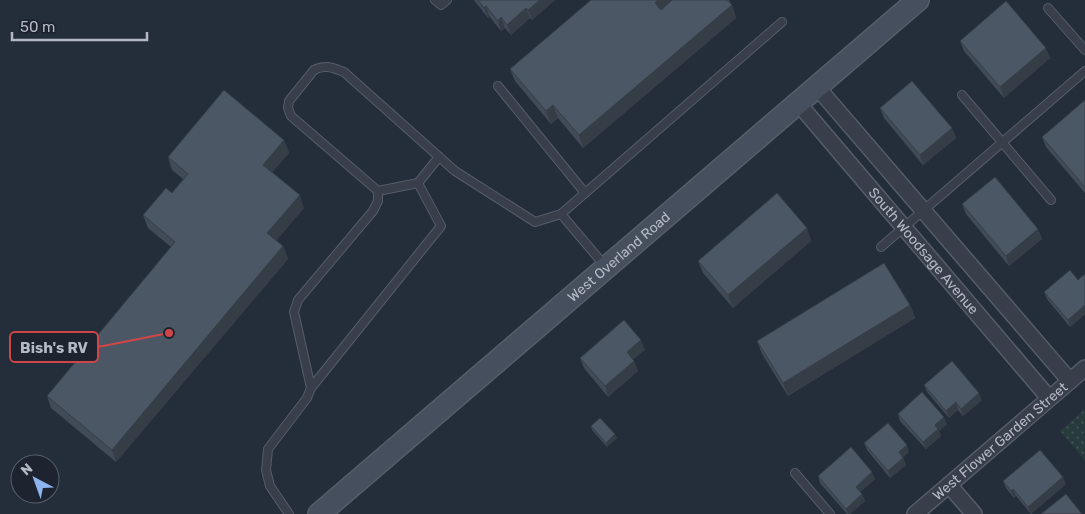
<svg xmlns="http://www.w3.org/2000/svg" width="1085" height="514" font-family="Rubik,sans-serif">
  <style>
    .grass { fill: url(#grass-dots) }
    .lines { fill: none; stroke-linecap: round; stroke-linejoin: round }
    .lane-casing { stroke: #565d68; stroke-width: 10 }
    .street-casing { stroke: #565d68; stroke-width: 18 }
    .secondary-casing { stroke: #565d68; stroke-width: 24 }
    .lane { stroke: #383f4a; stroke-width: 8 }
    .street { stroke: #383f4a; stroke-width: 15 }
    .secondary { stroke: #464f5d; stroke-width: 21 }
    .wall { fill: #414b57 }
    .shaded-wall { fill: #353d47 }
    .building { fill: #4c5765; stroke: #353d47 }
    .labels { text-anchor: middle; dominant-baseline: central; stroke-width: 5; stroke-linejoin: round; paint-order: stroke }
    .street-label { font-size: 14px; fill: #b3bac6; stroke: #1d242f }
    .leader { fill: none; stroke: #cf4548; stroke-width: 2 }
    .callout-dot { fill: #cf4548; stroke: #1d242f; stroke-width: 2 }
    .callout { fill: #1d242f; stroke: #cf4548; stroke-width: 2 }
    .callout-label { font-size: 15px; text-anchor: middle; font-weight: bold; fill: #b3bac6 }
  </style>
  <defs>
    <pattern id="grass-dots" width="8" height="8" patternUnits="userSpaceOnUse" patternTransform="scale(1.25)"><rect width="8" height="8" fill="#273a3c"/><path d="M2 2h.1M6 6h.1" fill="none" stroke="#445457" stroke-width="1.8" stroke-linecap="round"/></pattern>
  </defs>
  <rect width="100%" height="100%" fill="#242d3a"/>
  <!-- grass -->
  <polygon class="grass" points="1085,409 1085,461 1060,431"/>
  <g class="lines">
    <!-- lane casing -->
    <g class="lane-casing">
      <g id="lane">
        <polyline points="435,0 441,5 447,0"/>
        <polyline points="1048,8 1085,50"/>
        <polyline points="498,86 585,193"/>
        <polyline points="962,95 1051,200"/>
        <polyline points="378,191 418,183"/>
        <polyline points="561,214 605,266"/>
        <polyline points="881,247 1085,71"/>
        <polyline points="311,388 441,226 418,183 439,157"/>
        <polyline points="795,473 830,514"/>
        <path d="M 289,514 L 270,486 L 266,470 L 268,449 L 307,398 L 311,388 L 294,312 L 298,300 L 373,211 L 378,201 L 378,191 L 291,116 L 288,108 L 289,101 L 314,70 C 325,64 333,68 344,72 L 455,171 L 535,222 L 561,214 L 782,22"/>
      </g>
    </g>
    <!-- street casing -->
    <g class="street-casing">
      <g id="street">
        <polyline points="817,87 1070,381"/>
        <path id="s1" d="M 798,103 L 1049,398"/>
        <polyline points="949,485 974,514"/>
        <path id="s2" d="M 915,514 L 1085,368"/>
      </g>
    </g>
    <!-- secondary casing -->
    <g class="secondary-casing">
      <g id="secondary">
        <path id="s3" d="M 319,514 L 918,0"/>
      </g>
    </g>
    <!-- lane -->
    <use href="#lane" class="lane"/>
    <!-- street -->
    <use href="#street" class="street"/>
    <!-- secondary -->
    <use href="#secondary" class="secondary"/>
  </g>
  <!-- wall -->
  <g class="wall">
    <polygon points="474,0 555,0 532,20 530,18 511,35 505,28 501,31 489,16 488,18"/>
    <polygon points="591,0 729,0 732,5 736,18 583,148 558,118 551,124 515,81 510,69"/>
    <polygon points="960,41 1050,58 1004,98 964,51"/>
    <polygon points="1085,100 1085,193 1046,147 1042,137"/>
    <polygon points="880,108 952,128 956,138 923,165 884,118"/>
    <polygon points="284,140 289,153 272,172 304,208 276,240 283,246 288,259 116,462 51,408 47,396 171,247 148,228 143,215 172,193 183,179 172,170 168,157"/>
    <polygon points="962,204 1038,229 1042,239 1009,266 966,214"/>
    <polygon points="807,228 811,241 733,308 703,273 698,261"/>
    <polygon points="1085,274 1085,314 1070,327 1047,299 1044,292 1078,280"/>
    <polygon points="910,305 915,318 788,396 762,354 757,341"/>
    <polygon points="645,350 633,359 638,371 608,397 584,368 580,358"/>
    <polygon points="924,385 982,400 963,416 958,410 949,418 927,392"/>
    <polygon points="898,414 947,424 939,431 941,436 926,449 900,421"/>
    <polygon points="591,426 617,438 607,447 592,430"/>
    <polygon points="864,443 909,452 903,457 906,465 890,478 867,450"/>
    <polygon points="818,476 875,479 860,492 862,494 865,501 850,514 847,514 820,483"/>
    <polygon points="1003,481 1066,484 1031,514 1016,496 1014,498 1006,488"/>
  </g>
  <!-- shaded-wall -->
  <g class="shaded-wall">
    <polygon points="540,0 555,0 532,20 528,10"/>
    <polygon points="659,0 679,0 660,16 655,3"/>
    <polygon points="732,5 736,18 583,148 579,135"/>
    <polygon points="486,6 489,16 488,18 484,8"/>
    <polygon points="526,8 530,18 511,35 507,25"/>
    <polygon points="501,17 505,28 501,31 498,21"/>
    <polygon points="1046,48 1050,58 1004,98 1000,87"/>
    <polygon points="553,105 558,118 551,124 546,111"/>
    <polygon points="952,128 956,138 923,165 920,155"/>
    <polygon points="284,140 289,153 268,177 263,165"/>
    <polygon points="300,195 304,208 272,246 267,233"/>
    <polygon points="807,228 811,241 733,308 728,295"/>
    <polygon points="1038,229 1042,239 1009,266 1006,256"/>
    <polygon points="283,246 288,259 116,462 112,450"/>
    <polygon points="910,305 915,318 788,396 783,383"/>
    <polygon points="1085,305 1085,314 1070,327 1068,320"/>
    <polygon points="641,340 645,350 630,362 627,352"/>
    <polygon points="634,361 638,371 608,397 605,386"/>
    <polygon points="979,393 982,400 963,416 961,409"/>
    <polygon points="956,402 958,410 949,418 946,411"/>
    <polygon points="944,417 947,424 939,431 941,436 926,449 923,442 935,425"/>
    <polygon points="615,434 617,438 607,447 606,443"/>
    <polygon points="907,445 909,452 901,459 899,452"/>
    <polygon points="903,458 906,465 890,478 888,471"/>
    <polygon points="872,472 875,479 858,494 856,487"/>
    <polygon points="1063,477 1066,484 1031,514 1028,507"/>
    <polygon points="1013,489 1016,496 1014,498 1011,491"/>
    <polygon points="862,494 865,501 850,514 848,514 846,509"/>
  </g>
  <!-- building -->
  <g class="building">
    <polygon points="478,0 540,0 528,10 526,8 507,25 501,17 498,21 486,6 484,8"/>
    <polygon points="591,0 659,0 655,3 661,10 672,0 727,0 732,5 579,135 553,105 546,111 510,69"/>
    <polygon points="1006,1 1046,48 1000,87 960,41"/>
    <polygon points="912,81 952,128 920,155 880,108"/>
    <polygon points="224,90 284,140 263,165 300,195 267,233 283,246 112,450 47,396 175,242 143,215 166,188 172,193 188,174 168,157"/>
    <polygon points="1085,100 1085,187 1042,137"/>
    <polygon points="995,177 1038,229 1006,256 962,204"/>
    <polygon points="777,193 807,228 728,295 698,261"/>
    <polygon points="884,263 910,305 783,383 757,341"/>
    <polygon points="1070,270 1078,280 1085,274 1085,305 1068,320 1044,292"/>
    <polygon points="624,320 641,340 627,352 634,361 605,386 580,358"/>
    <polygon points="952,361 979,393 961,409 956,402 946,411 924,385"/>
    <polygon points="922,392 944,417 935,425 938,429 923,442 898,414"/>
    <polygon points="600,418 615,434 606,443 591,426"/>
    <polygon points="888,423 907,445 899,452 903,458 888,471 864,443"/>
    <polygon points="851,447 872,472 856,487 862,494 846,509 818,476"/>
    <polygon points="1040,450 1063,477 1028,507 1013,489 1011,491 1003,481"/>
    <polygon points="1066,494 1082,514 1041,514"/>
  </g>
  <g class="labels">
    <!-- street labels -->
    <g class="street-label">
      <text stroke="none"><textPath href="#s1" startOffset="194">South Woodsage Avenue</textPath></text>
      <text stroke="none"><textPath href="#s3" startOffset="395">West Overland Road</textPath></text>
      <text stroke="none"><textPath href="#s2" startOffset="112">West Flower Garden Street</textPath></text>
    </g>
  </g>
  <!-- callouts -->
  <path class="leader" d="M169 333L98 347"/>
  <circle class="callout-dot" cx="169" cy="333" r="5"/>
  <rect class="callout" x="10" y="332" width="88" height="30" rx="5"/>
  <g class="callout-label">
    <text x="54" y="353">Bish's RV</text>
  </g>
  <!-- north arrow -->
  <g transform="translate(35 479) rotate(319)"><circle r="24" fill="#1d242f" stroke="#59606b"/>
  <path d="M0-4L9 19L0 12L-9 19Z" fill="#8eb4f0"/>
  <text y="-8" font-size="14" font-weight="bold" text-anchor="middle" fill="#b3bac6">N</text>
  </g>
  <!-- scale -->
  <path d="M12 32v8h135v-8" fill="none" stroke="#b3bac6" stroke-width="2.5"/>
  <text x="20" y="32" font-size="15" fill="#b3bac6" stroke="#1d242f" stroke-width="4" paint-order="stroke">50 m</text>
</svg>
